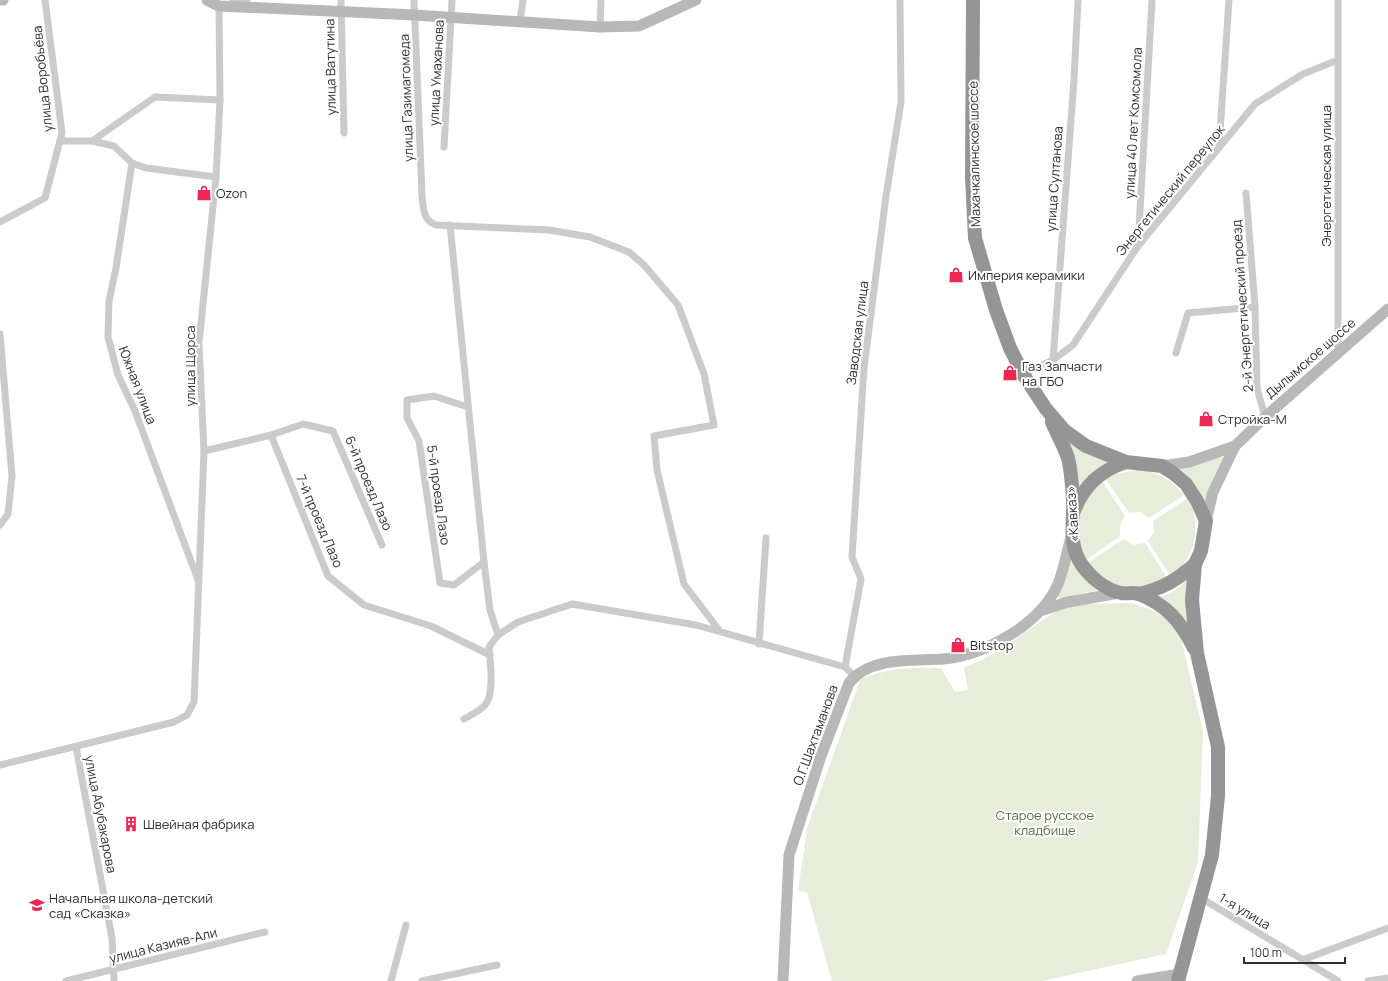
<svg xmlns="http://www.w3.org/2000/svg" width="1388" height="981" font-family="Manrope,sans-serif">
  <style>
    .green { fill: #e7ecdb }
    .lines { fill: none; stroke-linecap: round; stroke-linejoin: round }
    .street { stroke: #cbcbcb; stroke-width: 7 }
    .secondary { stroke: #b8b8b8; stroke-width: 11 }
    .highway { stroke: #959595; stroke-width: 14 }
    .labels { text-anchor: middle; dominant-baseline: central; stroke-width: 4; stroke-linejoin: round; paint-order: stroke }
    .street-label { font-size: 13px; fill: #2e2e2e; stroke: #fff }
    .poi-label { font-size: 13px; fill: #2e2e2e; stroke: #fff; text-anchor: start }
    .park-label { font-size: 13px; fill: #586c39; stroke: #fff }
  </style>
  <rect width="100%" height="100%" fill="#fff"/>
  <!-- green -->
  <g class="green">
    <path d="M 1061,433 L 1115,461 C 1098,466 1086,476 1076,490 Z"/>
    <polygon points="1221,456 1224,457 1213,478 1206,507 1176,467"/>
    <path d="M 1137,470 C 1157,472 1171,479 1184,495 L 1149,518 L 1140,512 L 1129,513 L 1106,479 L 1116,474 Z"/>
    <path d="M 1102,481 L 1125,516 L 1120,525 L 1120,536 L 1087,559 C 1077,540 1074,516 1086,497 C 1090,491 1097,486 1102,481 Z"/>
    <path d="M 1188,498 C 1202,527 1196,556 1171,577 L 1148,541 L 1154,532 L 1153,521 Z"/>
    <path d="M 1124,539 L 1133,545 L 1145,543 L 1167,578 C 1134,591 1113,592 1088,563 Z"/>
    <polygon points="1071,558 1101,590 1082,593 1060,599 1057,596"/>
    <polygon points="1189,579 1191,630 1154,598 1170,594"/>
    <path d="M 1130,603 C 1151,608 1167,616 1180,634 L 1203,731 L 1200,810 L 1198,862 L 1166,954 L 1041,981 L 832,981 L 807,892 L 798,891 L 807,829 L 860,680 C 886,667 912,668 941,668 L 955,692 L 968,690 L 964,668 L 984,659 L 1010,643 L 1053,613 L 1079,604 Z"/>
  </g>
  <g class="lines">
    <!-- street -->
    <g class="street">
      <polyline points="341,0 344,133"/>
      <path d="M 414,0 L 422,195 C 423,207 423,221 436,225 L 549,230 L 590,237 L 629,252 L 644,265 L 678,305 L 704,374 L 714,425 L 654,436 L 657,470 L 684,584 L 719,630"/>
      <polyline points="232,3 247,0"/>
      <polyline points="520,21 523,0"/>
      <polyline points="600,27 601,0"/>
      <polyline points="60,141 92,141 114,146 132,163 146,168 216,177"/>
      <polyline points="92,141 155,97 220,100"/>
      <polyline points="444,147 452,0"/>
      <polyline points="1219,147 1229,0"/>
      <polyline points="132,163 116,268 109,301 108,337 118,375 135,411 198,580"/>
      <polyline points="1246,193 1255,307 1257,388 1265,417"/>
      <polyline points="0,222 45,198 62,133 45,0"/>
      <polyline points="450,225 484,562 490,610 498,635"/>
      <polyline points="1138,246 1152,0"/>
      <polyline points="0,334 12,476 8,514 0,525"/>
      <polyline points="1338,352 1338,0"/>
      <polyline points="1176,353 1188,313 1255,307"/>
      <polyline points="1053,360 1074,80 1078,0"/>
      <polyline points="1023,374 1053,360 1073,345 1138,246 1255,104 1303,74 1338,60"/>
      <polyline points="468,407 434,396 407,400 407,418 419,441 440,583 454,585 484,562"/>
      <polyline points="204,451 271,435"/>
      <polyline points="382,545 333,431 303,424 271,435 328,576 364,605 431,626 490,655"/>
      <polyline points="759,644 766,538"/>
      <polyline points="845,667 861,579 852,557 864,368 886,196 901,102 900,0"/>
      <path d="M 464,719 C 471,715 480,711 485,705 C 495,695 490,661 489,647 L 498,635 L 518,622 L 572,604 L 696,625 L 845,667 L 854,676"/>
      <polyline points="76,747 112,938 114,981"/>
      <polyline points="0,765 174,722 187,715 194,702 204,451 199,343 216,177 220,100 219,6 222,6"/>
      <polyline points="1201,898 1338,981"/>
      <polyline points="1302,960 1388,928"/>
      <polyline points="66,981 265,932"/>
      <polyline points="391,981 406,925"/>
      <polyline points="422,981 497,965"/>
      <polyline points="1368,981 1388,978"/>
    </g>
    <!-- secondary -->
    <g class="secondary">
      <polyline points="0,0 3,0"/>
      <polyline points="207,0 219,6 414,15 600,27 639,26 696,0"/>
      <polyline points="1162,466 1189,462 1235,446"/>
      <polyline points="1206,521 1213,492 1235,446 1265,417 1388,309"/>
      <polyline points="1040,611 1068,602 1119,593"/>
      <path d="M 783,981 L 789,855 L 821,756 L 849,683 C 870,656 913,661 943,659 C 985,655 1041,624 1058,584 C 1064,569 1067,552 1071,537"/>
      <polyline points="1137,981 1180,974"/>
    </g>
    <!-- highway -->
    <g class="highway">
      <polyline points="973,0 972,178 975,238 996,310 1010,348 1023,374 1046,409 1065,431 1086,446 1126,462 1162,466 1173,473 1186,484 1197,501 1206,521 1201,551 1195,564 1192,600 1197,653 1218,747 1218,796 1212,855 1178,981"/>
      <path d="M 1052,422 C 1057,434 1064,446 1068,458 C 1071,469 1074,502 1073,513 C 1072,532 1071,549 1082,565 C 1091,578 1106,590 1121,593 C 1127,594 1134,592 1139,594 C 1167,605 1181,622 1194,648"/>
      <path d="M 1074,511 C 1084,485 1100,471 1126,462"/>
      <path d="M 1138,594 C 1162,589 1177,580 1195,564"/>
    </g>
  </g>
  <!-- icons -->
  <defs>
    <g id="shop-bare" transform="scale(1.2)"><path d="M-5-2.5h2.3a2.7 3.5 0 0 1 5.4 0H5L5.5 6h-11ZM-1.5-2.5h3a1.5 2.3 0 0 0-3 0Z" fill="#ee2752" stroke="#fff" stroke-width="2.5" paint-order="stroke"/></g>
    <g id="building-bare" transform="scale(1.2)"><path d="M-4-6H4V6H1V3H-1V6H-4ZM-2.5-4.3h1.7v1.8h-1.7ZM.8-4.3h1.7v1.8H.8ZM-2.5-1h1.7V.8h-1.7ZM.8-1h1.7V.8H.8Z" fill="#ee2752" stroke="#fff" stroke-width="2.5" paint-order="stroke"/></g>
    <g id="school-bare" transform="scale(1.2)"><path d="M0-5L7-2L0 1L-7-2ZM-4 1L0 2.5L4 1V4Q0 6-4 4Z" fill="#ee2752" stroke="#fff" stroke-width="2.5" paint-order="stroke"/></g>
  </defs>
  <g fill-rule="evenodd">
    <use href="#shop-bare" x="204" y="193"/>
    <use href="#shop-bare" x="956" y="275"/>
    <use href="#shop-bare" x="1010" y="373"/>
    <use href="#shop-bare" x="1206" y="419"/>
    <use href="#shop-bare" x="958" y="645"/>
    <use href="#building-bare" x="131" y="824"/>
    <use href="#school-bare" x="37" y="905"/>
  </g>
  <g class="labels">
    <!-- street labels -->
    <g class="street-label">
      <text transform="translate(330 67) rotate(-91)">улица Ватутина</text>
      <text transform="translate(436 73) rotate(-87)">улица Умаханова</text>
      <text transform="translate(42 79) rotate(-96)">улица Воробьёва</text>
      <text transform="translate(406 98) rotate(-92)">улица Газимагомеда</text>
      <text transform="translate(1133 123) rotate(-87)">улица 40 лет Комсомола</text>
      <text transform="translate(974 154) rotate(-91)">Махачкалинское шоссе</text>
      <text transform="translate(1326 176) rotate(-90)">Энергетическая улица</text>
      <text transform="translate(1054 179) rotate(-86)">улица Султанова</text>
      <text transform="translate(1170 190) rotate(-51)">Энергетический переулок</text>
      <text transform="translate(1242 306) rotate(-94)">2-й Энергетический проезд</text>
      <text transform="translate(857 333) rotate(-83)">Заводская улица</text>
      <text transform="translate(1310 358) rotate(-41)">Дылымское шоссе</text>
      <text transform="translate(190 366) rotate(-90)">улица Щорса</text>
      <text transform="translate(138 385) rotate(69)">Южная улица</text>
      <text transform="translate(369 483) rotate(67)">6-й проезд Лазо</text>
      <text transform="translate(439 495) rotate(82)">5-й проезд Лазо</text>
      <text transform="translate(1072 514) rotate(-94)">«Кавказ»</text>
      <text transform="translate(320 521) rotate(67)">7-й проезд Лазо</text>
      <text transform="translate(815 735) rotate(-70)">О.Г.Шахтаманова</text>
      <text transform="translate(101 814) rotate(79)">улица Абубакарова</text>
      <text transform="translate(1245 911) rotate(31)">1-я улица</text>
      <text transform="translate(163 945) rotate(-14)">улица Казияв-Али</text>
    </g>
    <!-- poi labels -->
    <g class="poi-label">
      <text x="216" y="193">Ozon</text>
      <text x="968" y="275">Империя керамики</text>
      <text x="1022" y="366">Газ Запчасти<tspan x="1022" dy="15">на ГБО</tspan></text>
      <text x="1218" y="419">Стройка-М</text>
      <text x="970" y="645">Bitstop</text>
      <text x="143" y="824">Швейная фабрика</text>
      <text x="49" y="898">Начальная школа-детский<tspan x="49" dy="15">сад «Сказка»</tspan></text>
    </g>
    <!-- park labels -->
    <g class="park-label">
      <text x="1045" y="815">Старое русское<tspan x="1045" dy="15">кладбище</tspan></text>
    </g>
  </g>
  <!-- scale -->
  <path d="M1244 957v6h101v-6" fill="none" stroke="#2e2e2e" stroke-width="2"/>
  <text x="1250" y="957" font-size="12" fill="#2e2e2e" stroke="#ffffff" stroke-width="3" paint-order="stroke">100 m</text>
</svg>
